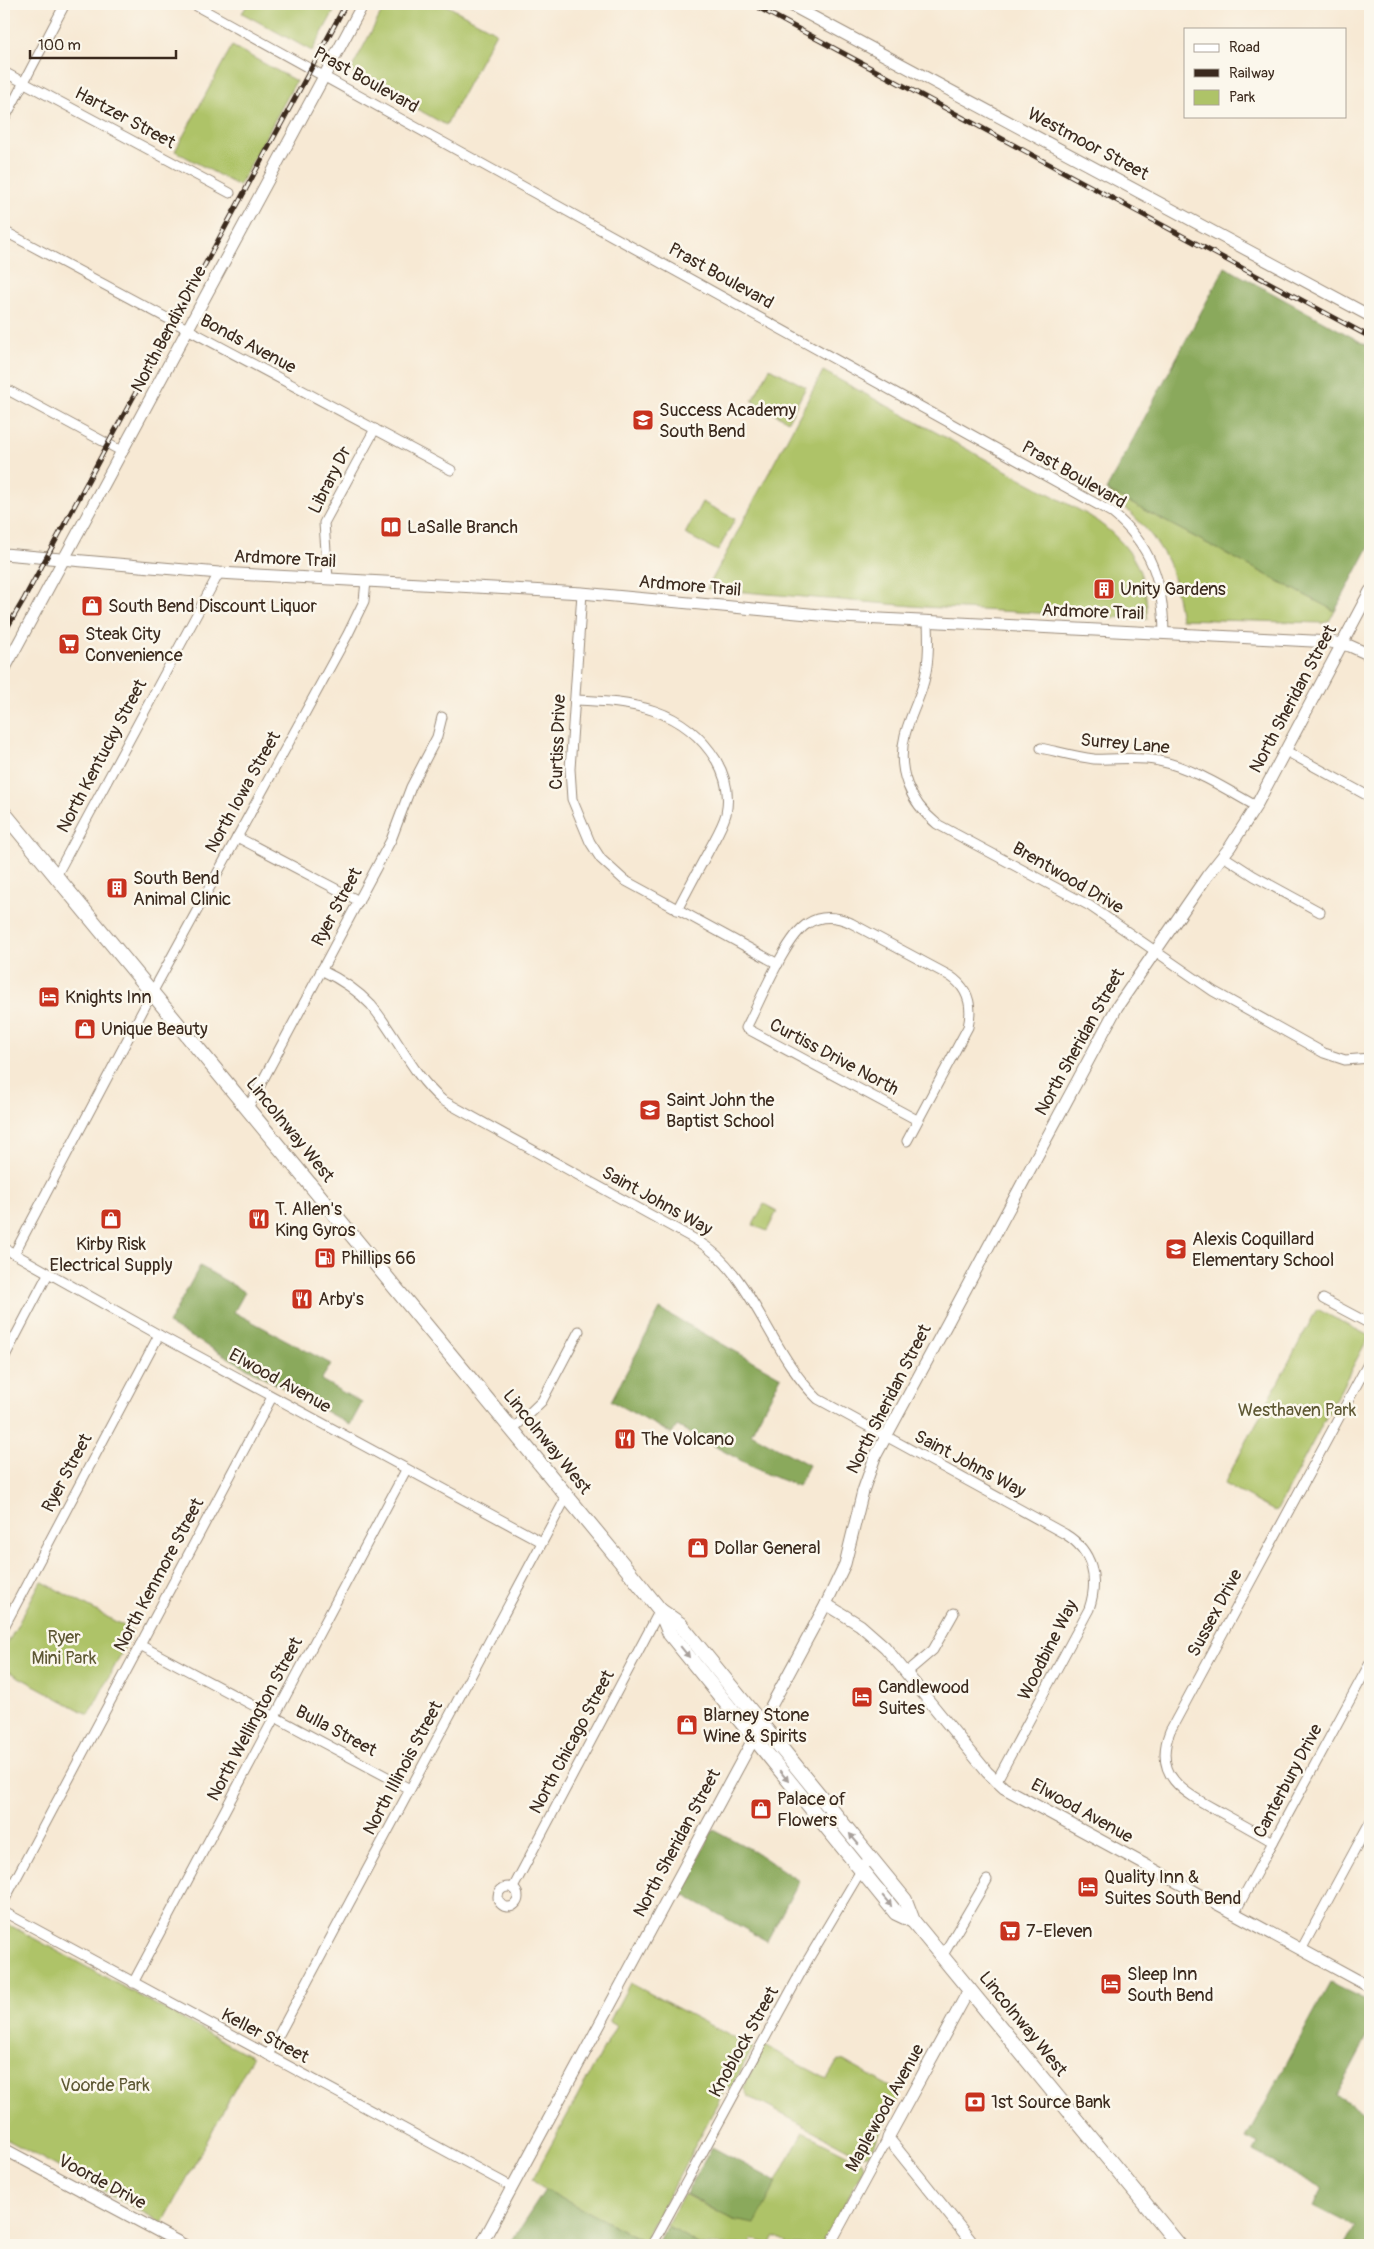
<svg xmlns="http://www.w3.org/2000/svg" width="1374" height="2249" font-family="Pangolin,sans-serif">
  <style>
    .green { fill: #aec368; stroke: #747643 }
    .forest { fill: #8aa95c; stroke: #626a3d }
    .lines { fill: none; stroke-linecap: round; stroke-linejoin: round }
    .minor-casing { stroke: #998a79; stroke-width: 11 }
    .tertiary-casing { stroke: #998a79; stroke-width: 13 }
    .primary-casing { stroke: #998a79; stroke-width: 16 }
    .minor { stroke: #fff; stroke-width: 9 }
    .tertiary { stroke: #fff; stroke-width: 11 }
    .primary { stroke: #fff; stroke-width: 14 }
    .rail-casing { stroke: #3b2a1e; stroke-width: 5 }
    .rail { stroke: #fbf7ec; stroke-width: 3; stroke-dasharray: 9; stroke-linecap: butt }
    .oneway { fill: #a79f9a }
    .labels { text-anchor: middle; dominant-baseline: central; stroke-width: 5; stroke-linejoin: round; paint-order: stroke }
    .street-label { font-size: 18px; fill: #3b2a1e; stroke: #fbf7ec }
    .poi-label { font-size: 18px; fill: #3b2a1e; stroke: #fbf7ec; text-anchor: start }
    .park-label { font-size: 18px; fill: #5e5834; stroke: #fbf7ec }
  </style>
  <rect width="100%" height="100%" fill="#fbf7ec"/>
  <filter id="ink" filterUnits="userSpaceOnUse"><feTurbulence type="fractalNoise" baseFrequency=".02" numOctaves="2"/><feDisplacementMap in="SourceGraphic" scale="10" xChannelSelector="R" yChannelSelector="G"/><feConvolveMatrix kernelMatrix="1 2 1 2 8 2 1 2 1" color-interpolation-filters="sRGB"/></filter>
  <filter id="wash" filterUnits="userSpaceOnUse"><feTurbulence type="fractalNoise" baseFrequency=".0096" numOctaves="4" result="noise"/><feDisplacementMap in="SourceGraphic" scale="20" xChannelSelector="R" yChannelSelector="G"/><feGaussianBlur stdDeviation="1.12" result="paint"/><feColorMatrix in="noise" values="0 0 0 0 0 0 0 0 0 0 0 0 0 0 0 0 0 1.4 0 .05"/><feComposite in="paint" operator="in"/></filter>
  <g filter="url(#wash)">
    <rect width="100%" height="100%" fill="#f7e9d4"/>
    <!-- green -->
    <g class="green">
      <polygon points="248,4 338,4 312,51 242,13"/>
      <polygon points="386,4 444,4 496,32 446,125 352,73 352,68"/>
      <polygon points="232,46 296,81 239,186 175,151"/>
      <polygon points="770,368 806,387 788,421 752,401"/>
      <path d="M 823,371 L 1090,516 C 1130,544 1148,569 1147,619 L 925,607 L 707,589 Z"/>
      <path d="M 1106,490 L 1335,611 L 1329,621 L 1323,623 L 1181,619 C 1178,603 1176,586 1171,570 C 1159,537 1131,513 1106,490 Z"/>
      <polygon points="702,502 735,519 718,551 685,534"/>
      <polygon points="764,1204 777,1211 767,1231 753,1225"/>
      <polygon points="1317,1309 1369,1336 1276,1512 1224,1484"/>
      <polygon points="41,1581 133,1631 89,1715 4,1669 4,1650"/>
      <polygon points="4,1922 252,2057 163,2223 4,2138"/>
      <polygon points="630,1983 753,2048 731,2088 727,2086 644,2241 545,2190 532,2180 616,2026 609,2022"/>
      <polygon points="765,2046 827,2079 838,2060 844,2061 901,2093 869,2154 859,2155 748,2096 743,2087"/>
      <polygon points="803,2132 862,2162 864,2167 824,2245 785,2245 786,2242 775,2236 770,2245 753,2239 750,2245 700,2245 666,2226 684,2194 733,2220 755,2223"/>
    </g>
    <!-- forest -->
    <g class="forest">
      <polygon points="1225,267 1370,347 1370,545 1335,611 1106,490"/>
      <polygon points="200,1266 245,1292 234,1312 331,1364 321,1380 362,1403 350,1425 168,1324"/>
      <polygon points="660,1309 781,1377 751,1433 809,1465 798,1486 766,1474 677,1426 672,1434 611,1401"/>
      <polygon points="713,1829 754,1851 799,1881 767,1941 680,1893"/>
      <polygon points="1330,1983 1370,2002 1370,2032 1336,2096 1370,2115 1370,2245 1345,2245 1355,2227 1314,2206 1323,2189 1254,2152 1258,2144 1246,2138"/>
      <polygon points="712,2147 777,2182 755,2224 733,2220 686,2194"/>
      <polygon points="545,2190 644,2241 642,2245 509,2245"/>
      <polygon points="667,2226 700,2245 657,2245"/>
    </g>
  </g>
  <g filter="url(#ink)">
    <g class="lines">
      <!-- minor casing -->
      <g class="minor-casing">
        <g id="minor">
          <path d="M 193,4 L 1111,512 C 1152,545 1163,582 1164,633"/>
          <polyline points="4,72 230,193"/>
          <polyline points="4,120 65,4"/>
          <polyline points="4,231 451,470"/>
          <polyline points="4,388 123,452"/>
          <polyline points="328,579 324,523 375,429"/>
          <polyline points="582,593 570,769 572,799 590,842 601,859 624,880 778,964"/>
          <path d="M 928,623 C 929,645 929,667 922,688 C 917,704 909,719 905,735 C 896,771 910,802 937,824 L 1090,906 L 1213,991 L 1324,1053 L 1345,1060 L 1370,1058"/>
          <path d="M 575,700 C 632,702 683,707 716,760 C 726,777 730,795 726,814 C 722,828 714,840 708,852 C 697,872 687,891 677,910"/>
          <path d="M 1041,748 C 1059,752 1076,757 1094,759 C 1116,760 1137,756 1159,761 C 1194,768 1225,789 1256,806"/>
          <polyline points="1286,751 1370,797"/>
          <polyline points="237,837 359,901"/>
          <polyline points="1223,856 1254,876 1320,912"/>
          <polyline points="56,876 219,573"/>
          <path d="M 321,970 C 340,979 357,990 371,1005 C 397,1036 411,1073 442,1100 L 696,1240 C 752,1271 770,1354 818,1399 L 1065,1534 C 1093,1551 1099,1579 1089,1609 L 996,1782"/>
          <polyline points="248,1108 391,840 411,787 437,737 442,717"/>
          <path d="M 907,1141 L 968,1027 C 973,1006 968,988 950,976 L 851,923 C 837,916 820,915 807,924 C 785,938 759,1004 746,1028 L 917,1120"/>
          <polyline points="4,1248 159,1335 542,1542"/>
          <polyline points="14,1254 152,993 348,634 364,601 366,581"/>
          <polyline points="1323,1299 1370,1324"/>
          <polyline points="4,1358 48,1274"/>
          <polyline points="512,1430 542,1401 579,1331"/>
          <polyline points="4,1627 159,1335"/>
          <polyline points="140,1645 410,1789"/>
          <polyline points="906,1673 933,1650 954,1613"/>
          <path d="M 1273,1842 C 1256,1832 1238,1822 1220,1812 C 1185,1793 1152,1777 1170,1731 L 1370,1360"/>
          <circle cx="508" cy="1897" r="10"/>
          <polyline points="513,1888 660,1610"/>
          <polyline points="4,1901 272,1397"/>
          <polyline points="4,1912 512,2187"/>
          <polyline points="1234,1914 1370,1663"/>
          <polyline points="1301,1950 1370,1822"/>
          <polyline points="943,1955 987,1880"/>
          <polyline points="133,1983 406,1470"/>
          <polyline points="268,2055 567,1496"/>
          <polyline points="652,2245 806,1963 869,1857"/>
          <polyline points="830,2245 888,2138"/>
        </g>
      </g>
      <!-- tertiary casing -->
      <g class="tertiary-casing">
        <g id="tertiary">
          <polyline points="789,4 1370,316"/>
          <polyline points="4,554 219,573 582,593 841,617 1331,642 1350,646 1370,655"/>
          <polyline points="4,670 363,4"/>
          <polyline points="826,1604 860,1625 885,1647 987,1772 1004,1788 1370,1987"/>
          <polyline points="970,1988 888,2138 974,2245"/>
          <polyline points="4,2149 184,2245"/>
          <polyline points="481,2245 826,1604 845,1564 863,1491 875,1457 948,1322 1117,1007 1207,876 1230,847 1256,806 1370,591"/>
        </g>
      </g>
      <!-- primary casing -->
      <g class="primary-casing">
        <g id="primary">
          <polyline points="4,813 631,1574 660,1610 670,1634 896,1913 913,1921"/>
          <polyline points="660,1610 680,1624 905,1900 913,1921 1179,2245"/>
        </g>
      </g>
      <!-- minor -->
      <use href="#minor" class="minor"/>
      <!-- tertiary -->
      <use href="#tertiary" class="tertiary"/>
      <!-- primary -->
      <use href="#primary" class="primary"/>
      <!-- rail casing -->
      <g class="rail-casing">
        <g id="rail">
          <polyline points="752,4 1370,337"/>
          <polyline points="4,633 24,599 346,4"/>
        </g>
      </g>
      <!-- rail -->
      <use href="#rail" class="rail"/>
    </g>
    <!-- one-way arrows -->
    <defs><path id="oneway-solid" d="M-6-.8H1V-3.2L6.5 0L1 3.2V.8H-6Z" transform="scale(1.25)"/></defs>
    <g class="oneway">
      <use href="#oneway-solid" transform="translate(685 1652) rotate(51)"/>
      <use href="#oneway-solid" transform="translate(784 1776) rotate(51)"/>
      <use href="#oneway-solid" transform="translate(854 1839) rotate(-130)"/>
      <use href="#oneway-solid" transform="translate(887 1901) rotate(50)"/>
    </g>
  </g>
  <!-- icons -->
  <defs>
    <g id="school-square" transform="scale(1.125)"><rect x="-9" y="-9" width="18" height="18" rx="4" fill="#c8321e" stroke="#fbf7ec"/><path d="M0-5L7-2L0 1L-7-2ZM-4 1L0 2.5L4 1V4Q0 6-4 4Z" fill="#fff"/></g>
    <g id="library-square" transform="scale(1.125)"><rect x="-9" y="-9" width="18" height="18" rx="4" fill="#c8321e" stroke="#fbf7ec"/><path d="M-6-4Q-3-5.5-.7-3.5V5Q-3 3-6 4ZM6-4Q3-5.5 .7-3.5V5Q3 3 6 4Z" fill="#fff"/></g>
    <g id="building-square" transform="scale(1.125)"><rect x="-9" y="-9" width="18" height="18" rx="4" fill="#c8321e" stroke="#fbf7ec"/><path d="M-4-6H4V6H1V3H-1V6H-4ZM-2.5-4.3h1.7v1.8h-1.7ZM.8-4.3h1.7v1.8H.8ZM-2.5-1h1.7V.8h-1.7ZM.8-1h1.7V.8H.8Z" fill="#fff"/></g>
    <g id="shop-square" transform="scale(1.125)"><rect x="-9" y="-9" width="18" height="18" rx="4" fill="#c8321e" stroke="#fbf7ec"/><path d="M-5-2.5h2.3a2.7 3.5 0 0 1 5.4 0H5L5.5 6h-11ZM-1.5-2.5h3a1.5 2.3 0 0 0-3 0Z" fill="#fff"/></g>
    <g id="supermarket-square" transform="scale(1.125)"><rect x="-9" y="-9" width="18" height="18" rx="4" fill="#c8321e" stroke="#fbf7ec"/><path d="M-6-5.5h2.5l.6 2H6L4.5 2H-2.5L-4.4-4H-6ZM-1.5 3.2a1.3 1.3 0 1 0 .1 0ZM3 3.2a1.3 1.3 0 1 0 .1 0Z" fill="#fff"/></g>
    <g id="hotel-square" transform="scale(1.125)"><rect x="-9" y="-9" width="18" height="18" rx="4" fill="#c8321e" stroke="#fbf7ec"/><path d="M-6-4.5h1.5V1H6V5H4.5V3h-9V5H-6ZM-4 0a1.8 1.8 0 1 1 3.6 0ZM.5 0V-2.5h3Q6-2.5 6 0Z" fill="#fff"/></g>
    <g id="restaurant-square" transform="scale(1.125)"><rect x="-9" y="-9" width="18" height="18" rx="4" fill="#c8321e" stroke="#fbf7ec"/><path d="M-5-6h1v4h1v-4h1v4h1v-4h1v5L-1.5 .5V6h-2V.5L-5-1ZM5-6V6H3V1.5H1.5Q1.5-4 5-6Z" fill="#fff"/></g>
    <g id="fuel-square" transform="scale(1.125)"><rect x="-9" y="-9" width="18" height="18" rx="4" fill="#c8321e" stroke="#fbf7ec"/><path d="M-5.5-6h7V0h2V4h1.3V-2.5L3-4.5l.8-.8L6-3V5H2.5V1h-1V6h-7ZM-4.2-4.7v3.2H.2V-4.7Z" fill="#fff"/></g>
    <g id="bank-square" transform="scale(1.125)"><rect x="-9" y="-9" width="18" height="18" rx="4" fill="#c8321e" stroke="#fbf7ec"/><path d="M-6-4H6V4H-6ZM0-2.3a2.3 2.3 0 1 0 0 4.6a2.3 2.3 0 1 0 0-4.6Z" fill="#fff"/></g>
  </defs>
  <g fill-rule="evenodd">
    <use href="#school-square" x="643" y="420"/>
    <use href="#library-square" x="391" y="527"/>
    <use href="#building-square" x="1104" y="589"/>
    <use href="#shop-square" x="92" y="606"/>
    <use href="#supermarket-square" x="69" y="644"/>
    <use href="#building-square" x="117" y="888"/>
    <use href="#hotel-square" x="49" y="997"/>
    <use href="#shop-square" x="85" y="1029"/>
    <use href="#school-square" x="650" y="1110"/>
    <use href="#shop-square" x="111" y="1219"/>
    <use href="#restaurant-square" x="259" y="1219"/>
    <use href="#school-square" x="1176" y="1249"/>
    <use href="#fuel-square" x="325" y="1258"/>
    <use href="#restaurant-square" x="302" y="1299"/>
    <use href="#restaurant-square" x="625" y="1439"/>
    <use href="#shop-square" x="698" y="1548"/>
    <use href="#hotel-square" x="862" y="1697"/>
    <use href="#shop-square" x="687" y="1725"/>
    <use href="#shop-square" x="761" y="1809"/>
    <use href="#hotel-square" x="1088" y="1887"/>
    <use href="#supermarket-square" x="1010" y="1931"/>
    <use href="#hotel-square" x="1111" y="1984"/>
    <use href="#bank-square" x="975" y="2102"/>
  </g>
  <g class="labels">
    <!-- street labels -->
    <g class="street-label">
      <text transform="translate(366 80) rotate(29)">Prast Boulevard</text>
      <text transform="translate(125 118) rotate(28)">Hartzer Street</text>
      <text transform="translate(1088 144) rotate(28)">Westmoor Street</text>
      <text transform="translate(721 276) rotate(29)">Prast Boulevard</text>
      <text transform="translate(169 329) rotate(-62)">North Bendix Drive</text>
      <text transform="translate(248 344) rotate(28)">Bonds Avenue</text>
      <text transform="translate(1074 475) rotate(30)">Prast Boulevard</text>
      <text transform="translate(330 480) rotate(-63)">Library Dr</text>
      <text transform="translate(285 559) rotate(3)">Ardmore Trail</text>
      <text transform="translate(690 586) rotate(5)">Ardmore Trail</text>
      <text transform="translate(1093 612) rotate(2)">Ardmore Trail</text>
      <text transform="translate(1293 699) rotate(-62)">North Sheridan Street</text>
      <text transform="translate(558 742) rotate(-88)">Curtiss Drive</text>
      <text transform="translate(1125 744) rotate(5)">Surrey Lane</text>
      <text transform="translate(102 756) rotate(-62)">North Kentucky Street</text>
      <text transform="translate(243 792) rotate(-61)">North Iowa Street</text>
      <text transform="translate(1068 878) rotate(30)">Brentwood Drive</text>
      <text transform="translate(337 907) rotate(-62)">Ryer Street</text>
      <text transform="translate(1080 1042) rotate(-61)">North Sheridan Street</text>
      <text transform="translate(834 1057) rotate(28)">Curtiss Drive North</text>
      <text transform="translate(290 1130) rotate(51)">Lincolnway West</text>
      <text transform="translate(657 1201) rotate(29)">Saint Johns Way</text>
      <text transform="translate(280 1381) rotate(29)">Elwood Avenue</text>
      <text transform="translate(889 1399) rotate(-63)">North Sheridan Street</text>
      <text transform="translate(547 1442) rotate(51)">Lincolnway West</text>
      <text transform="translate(970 1464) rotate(28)">Saint Johns Way</text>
      <text transform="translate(67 1473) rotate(-62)">Ryer Street</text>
      <text transform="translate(159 1575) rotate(-62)">North Kenmore Street</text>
      <text transform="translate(1215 1613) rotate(-62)">Sussex Drive</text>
      <text transform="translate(1048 1650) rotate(-63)">Woodbine Way</text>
      <text transform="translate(255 1719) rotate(-62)">North Wellington Street</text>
      <text transform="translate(336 1731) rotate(28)">Bulla Street</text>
      <text transform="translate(572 1742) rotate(-62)">North Chicago Street</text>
      <text transform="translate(403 1768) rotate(-62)">North Illinois Street</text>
      <text transform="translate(1288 1781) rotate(-62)">Canterbury Drive</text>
      <text transform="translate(1082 1811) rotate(29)">Elwood Avenue</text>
      <text transform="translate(677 1843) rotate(-62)">North Sheridan Street</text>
      <text transform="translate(1023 2024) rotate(51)">Lincolnway West</text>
      <text transform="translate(265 2036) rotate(28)">Keller Street</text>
      <text transform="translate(744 2042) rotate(-61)">Knoblock Street</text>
      <text transform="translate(885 2108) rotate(-61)">Maplewood Avenue</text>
      <text transform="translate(102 2182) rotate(28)">Voorde Drive</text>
    </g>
    <!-- poi labels -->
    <g class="poi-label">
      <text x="659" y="410">Success Academy<tspan x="659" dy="21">South Bend</tspan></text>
      <text x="407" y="527">LaSalle Branch</text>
      <text x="1120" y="589">Unity Gardens</text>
      <text x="108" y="606">South Bend Discount Liquor</text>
      <text x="85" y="634">Steak City<tspan x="85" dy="21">Convenience</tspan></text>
      <text x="133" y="878">South Bend<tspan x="133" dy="21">Animal Clinic</tspan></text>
      <text x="65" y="997">Knights Inn</text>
      <text x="101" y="1029">Unique Beauty</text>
      <text x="666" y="1100">Saint John the<tspan x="666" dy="21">Baptist School</tspan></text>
      <text x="275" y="1209">T. Allen's<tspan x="275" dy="21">King Gyros</tspan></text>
      <text x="1192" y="1239">Alexis Coquillard<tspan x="1192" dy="21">Elementary School</tspan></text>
      <text x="111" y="1244" text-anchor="middle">Kirby Risk<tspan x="111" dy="21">Electrical Supply</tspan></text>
      <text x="341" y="1258">Phillips 66</text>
      <text x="318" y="1299">Arby's</text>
      <text x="641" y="1439">The Volcano</text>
      <text x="714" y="1548">Dollar General</text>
      <text x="878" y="1687">Candlewood<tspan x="878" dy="21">Suites</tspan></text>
      <text x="703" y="1715">Blarney Stone<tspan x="703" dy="21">Wine &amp; Spirits</tspan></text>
      <text x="777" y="1799">Palace of<tspan x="777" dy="21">Flowers</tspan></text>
      <text x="1104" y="1877">Quality Inn &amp;<tspan x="1104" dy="21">Suites South Bend</tspan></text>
      <text x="1026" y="1931">7-Eleven</text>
      <text x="1127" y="1974">Sleep Inn<tspan x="1127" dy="21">South Bend</tspan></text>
      <text x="991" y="2102">1st Source Bank</text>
    </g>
    <!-- park labels -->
    <g class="park-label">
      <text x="1297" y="1410">Westhaven Park</text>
      <text x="64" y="1637">Ryer<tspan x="64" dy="21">Mini Park</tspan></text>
      <text x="105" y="2085">Voorde Park</text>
    </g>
  </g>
  <!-- margin -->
  <rect width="1374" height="2249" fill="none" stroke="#fbf7ec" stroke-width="20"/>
  <!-- legend -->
  <rect x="1184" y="28" width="162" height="90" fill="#fbf7ec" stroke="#aea59a"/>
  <rect x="1194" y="44" width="25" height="8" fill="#ffffff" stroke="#aea59a"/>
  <text x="1229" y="52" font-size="15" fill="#3b2a1e">Road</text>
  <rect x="1194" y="69" width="25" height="8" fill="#3b2a1e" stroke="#aea59a"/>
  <text x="1229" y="78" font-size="15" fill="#3b2a1e">Railway</text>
  <rect x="1194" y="90" width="25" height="15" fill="#aec368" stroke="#aea59a"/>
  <text x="1229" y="102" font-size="15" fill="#3b2a1e">Park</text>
  <!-- scale -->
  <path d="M30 50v8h146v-8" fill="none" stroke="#3b2a1e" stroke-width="2.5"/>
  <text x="38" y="50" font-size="15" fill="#3b2a1e" stroke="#fbf7ec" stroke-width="4" paint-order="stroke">100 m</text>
</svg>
